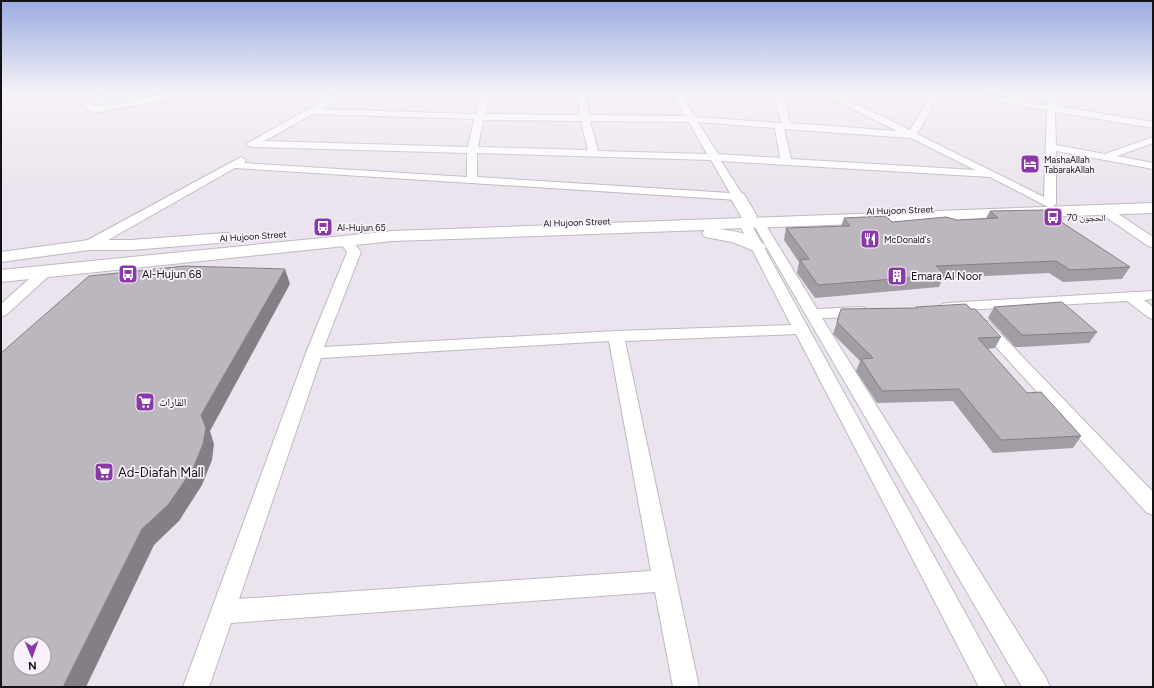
<svg xmlns="http://www.w3.org/2000/svg" width="1154" height="688" font-family="Figtree,'Noto Naskh Arabic',sans-serif">
  <style>
    .lines { fill: none; stroke-linecap: round; stroke-linejoin: round }
    .street-casing { stroke: #beb8c1; stroke-width: 2 }
    .secondary-casing { stroke: #beb8c1; stroke-width: 2 }
    .primary-casing { stroke: #beb8c1; stroke-width: 2 }
    .street { fill: #fff; fill-rule: evenodd }
    .secondary { fill: #fff; fill-rule: evenodd }
    .primary { fill: #fff; fill-rule: evenodd }
    .wall { fill: #a29da4 }
    .shaded-wall { fill: #847f86 }
    .building { fill: #bcb6bf; stroke: #847f86; fill-rule: evenodd }
    .labels { text-anchor: middle; dominant-baseline: central; stroke-width: 3.5; stroke-linejoin: round; paint-order: stroke }
    .far-poi-label { font-size: 9px; fill: #141215; stroke: #f8f1fb; text-anchor: start }
    .far-street-label { font-size: 9px; fill: #141215; stroke: #f8f1fb }
    .poi-label { font-size: 11px; fill: #141215; stroke: #f8f1fb; text-anchor: start }
    .near-poi-label { font-size: 13px; fill: #141215; stroke: #f8f1fb; text-anchor: start }
  </style>
  <rect width="100%" height="100%" fill="#ebe4ee"/>
  <g class="lines">
    <!-- street casing -->
    <g class="street-casing">
      <g id="street">
        <polygon points="106,93 116,93 93,106 96,107 171,93 184,93 183,95 162,101 95,113 82,106"/>
        <path d="M 337,93 L 347,93 L 321,109 L 476,114 L 481,93 L 489,93 L 485,114 L 580,115 L 578,93 L 586,93 L 589,115 L 685,116 L 672,93 L 680,93 L 695,117 L 781,123 L 775,96 L 757,95 L 753,93 L 833,93 L 910,130 L 932,93 L 940,93 L 917,134 L 1044,197 L 1047,110 L 959,95 L 955,93 L 973,93 L 1047,105 L 1051,93 L 1059,93 L 1056,106 L 1153,122 L 1153,128 L 1055,112 L 1056,145 L 1105,154 L 1153,137 L 1153,143 L 1117,156 L 1153,163 L 1153,169 L 1056,151 L 1056,204 L 1054,206 L 1050,208 L 990,177 L 721,161 L 744,197 L 742,199 L 738,200 L 235,168 L 94,248 L 84,248 L 83,245 L 84,242 L 241,157 L 246,160 L 244,163 L 467,177 L 467,153 L 251,147 L 246,144 ZM 784,97 L 831,98 L 897,131 L 790,123 ZM 313,114 L 474,119 L 468,147 L 264,141 ZM 483,120 L 581,121 L 588,150 L 478,147 ZM 590,121 L 689,122 L 707,154 L 598,151 ZM 698,122 L 775,128 L 780,158 L 718,154 ZM 784,129 L 911,138 L 975,170 L 791,159 ZM 477,153 L 711,160 L 730,193 L 477,177 Z"/>
        <polygon points="1104,206 1108,207 1153,237 1153,247 1148,246 1100,213 1098,210 1100,207"/>
        <path d="M 744,218 L 748,219 L 750,222 L 1006,687 L 979,687 L 796,334 L 625,341 L 699,687 L 673,687 L 655,592 L 231,623 L 209,687 L 183,687 L 306,353 L 347,252 L 338,240 L 339,237 L 349,237 L 361,252 L 324,347 L 616,331 L 791,325 L 738,222 L 740,219 ZM 609,341 L 651,571 L 239,599 L 321,358 Z"/>
        <polygon points="758,218 762,219 764,222 817,309 862,307 867,309 870,312 867,315 862,317 822,318 1046,678 1050,687 1022,687 752,222 754,219"/>
        <polygon points="45,268 50,269 52,272 50,275 6,315 1,317 1,304 40,269"/>
        <polygon points="1153,291 1153,299 1144,300 1153,307 1153,319 1148,317 1127,301 947,311 942,310 940,307 942,304 947,303"/>
        <polygon points="984,320 989,322 1153,492 1153,515 1146,512 979,328 976,325 979,322"/>
      </g>
    </g>
    <!-- secondary casing -->
    <g class="secondary-casing">
      <polygon id="secondary" points="738,192 744,194 757,216 755,220 749,221 743,220 730,197 732,194"/>
    </g>
    <!-- primary casing -->
    <g class="primary-casing">
      <g id="primary">
        <path d="M 1153,203 L 1153,213 L 719,229 C 733,231 757,234 766,247 L 763,251 L 757,252 L 732,242 L 705,237 L 702,233 L 705,230 L 393,241 L 1,282 L 1,270 L 393,231 Z"/>
        <polygon points="225,233 231,234 234,238 231,242 131,250 89,250 1,262 1,252 89,240 131,240"/>
      </g>
    </g>
    <!-- street -->
    <use href="#street" class="street"/>
    <!-- secondary -->
    <use href="#secondary" class="secondary"/>
    <!-- primary -->
    <use href="#primary" class="primary"/>
  </g>
  <!-- wall -->
  <g class="wall">
    <polygon points="990,211 1130,267 1122,279 1063,282 1049,273 943,278 939,287 815,298 797,273 799,262 784,240 786,228 841,226 844,218 892,222 957,220 986,218"/>
    <polygon points="916,307 1001,337 995,348 987,349 1027,393 1081,436 1073,448 993,453 953,401 877,403 856,371 860,361 833,334 841,309 915,308"/>
    <polygon points="994,307 1097,332 1089,343 1022,347 1015,347 988,318"/>
  </g>
  <!-- shaded-wall -->
  <polygon class="shaded-wall" points="285,269 290,284 210,431 214,444 212,460 202,485 179,521 154,545 86,687 63,687 142,529 201,415"/>
  <!-- building -->
  <g class="building">
    <polygon points="1043,210 1130,267 1070,270 1056,261 936,266 945,275 818,285 800,260 809,259 786,228 850,226 844,218 886,216 892,222 946,217 957,220 998,218 990,211"/>
    <path d="M 185,266 L 285,269 L 201,415 L 206,428 L 203,444 L 193,469 L 168,505 L 142,529 L 63,687 L 1,687 L 1,353 L 89,276 ZM 20,644 L 44,644 L 44,668 L 20,668 Z"/>
    <polygon points="1062,302 1097,332 1029,335 1022,335 994,307"/>
    <polygon points="966,304 971,309 975,309 1001,337 978,338 1027,393 1041,392 1081,436 1001,440 959,389 882,391 861,359 873,358 837,322 841,309 917,308 916,307"/>
  </g>
  <!-- sky -->
  <linearGradient id="sky" x2="0" y2="1"><stop stop-color="#9aaae1"/><stop offset="0.49" stop-color="#f6f3f7"/><stop offset="1" stop-color="#f6f3f7" stop-opacity="0"/></linearGradient>
  <rect width="1154" height="189" fill="url(#sky)"/>
  <!-- icons -->
  <defs>
    <g id="hotel-square" transform="scale(1)"><rect x="-9" y="-9" width="18" height="18" rx="4" fill="#8a39a8" stroke="#f8f1fb"/><path d="M-6-4.5h1.5V1H6V5H4.5V3h-9V5H-6ZM-4 0a1.8 1.8 0 1 1 3.6 0ZM.5 0V-2.5h3Q6-2.5 6 0Z" fill="#fff"/></g>
    <g id="bus-square" transform="scale(1)"><rect x="-9" y="-9" width="18" height="18" rx="4" fill="#8a39a8" stroke="#f8f1fb"/><path d="M-5-6H5V4H4V6H2V4H-2V6H-4V4H-5ZM-3.5-4V0h7V-4ZM-3.5 1.2v1.5H-2V1.2ZM2 1.2v1.5H3.5V1.2Z" fill="#fff"/></g>
    <g id="restaurant-square" transform="scale(1)"><rect x="-9" y="-9" width="18" height="18" rx="4" fill="#8a39a8" stroke="#f8f1fb"/><path d="M-5-6h1v4h1v-4h1v4h1v-4h1v5L-1.5 .5V6h-2V.5L-5-1ZM5-6V6H3V1.5H1.5Q1.5-4 5-6Z" fill="#fff"/></g>
    <g id="building-square" transform="scale(1)"><rect x="-9" y="-9" width="18" height="18" rx="4" fill="#8a39a8" stroke="#f8f1fb"/><path d="M-4-6H4V6H1V3H-1V6H-4ZM-2.5-4.3h1.7v1.8h-1.7ZM.8-4.3h1.7v1.8H.8ZM-2.5-1h1.7V.8h-1.7ZM.8-1h1.7V.8H.8Z" fill="#fff"/></g>
    <g id="supermarket-square" transform="scale(1)"><rect x="-9" y="-9" width="18" height="18" rx="4" fill="#8a39a8" stroke="#f8f1fb"/><path d="M-6-5.5h2.5l.6 2H6L4.5 2H-2.5L-4.4-4H-6ZM-1.5 3.2a1.3 1.3 0 1 0 .1 0ZM3 3.2a1.3 1.3 0 1 0 .1 0Z" fill="#fff"/></g>
  </defs>
  <g fill-rule="evenodd">
    <use href="#hotel-square" x="1030" y="164"/>
    <use href="#bus-square" x="1053" y="217"/>
    <use href="#bus-square" x="323" y="227"/>
    <use href="#restaurant-square" x="870" y="239"/>
    <use href="#bus-square" x="128" y="274"/>
    <use href="#building-square" x="897" y="276"/>
    <use href="#supermarket-square" x="145" y="402"/>
    <use href="#supermarket-square" x="104" y="472"/>
  </g>
  <g class="labels">
    <!-- far-poi labels -->
    <g class="far-poi-label">
      <text x="1044" y="159">MashaAllah<tspan x="1044" dy="10">TabarakAllah</tspan></text>
      <text x="1067" y="217">الحجون 70</text>
      <text x="337" y="227">Al-Hujun 65</text>
      <text x="884" y="239">McDonald's</text>
    </g>
    <!-- far-street labels -->
    <g class="far-street-label">
      <text transform="translate(900 210) rotate(-2)">Al Hujoon Street</text>
      <text transform="translate(577 222) rotate(-2)">Al Hujoon Street</text>
      <text transform="translate(253 236) rotate(-4)">Al Hujoon Street</text>
    </g>
    <!-- poi labels -->
    <g class="poi-label">
      <text x="142" y="274">Al-Hujun 68</text>
      <text x="911" y="276">Emara Al Noor</text>
      <text x="159" y="402">القارات</text>
    </g>
    <!-- near-poi labels -->
    <g class="near-poi-label">
      <text x="118" y="472">Ad-Diafah Mall</text>
    </g>
  </g>
  <!-- border -->
  <rect width="1154" height="688" fill="none" stroke="#141215" stroke-width="4"/>
  <!-- north arrow -->
  <g transform="translate(32 656) rotate(178)"><circle r="19" fill="#f8f1fb" stroke="#9d989f"/>
  <path d="M0-3L7 15L0 10L-7 15Z" fill="#8a39a8"/>
  <text y="-6" font-size="11" font-weight="bold" text-anchor="middle" fill="#141215">N</text>
  </g>
</svg>
